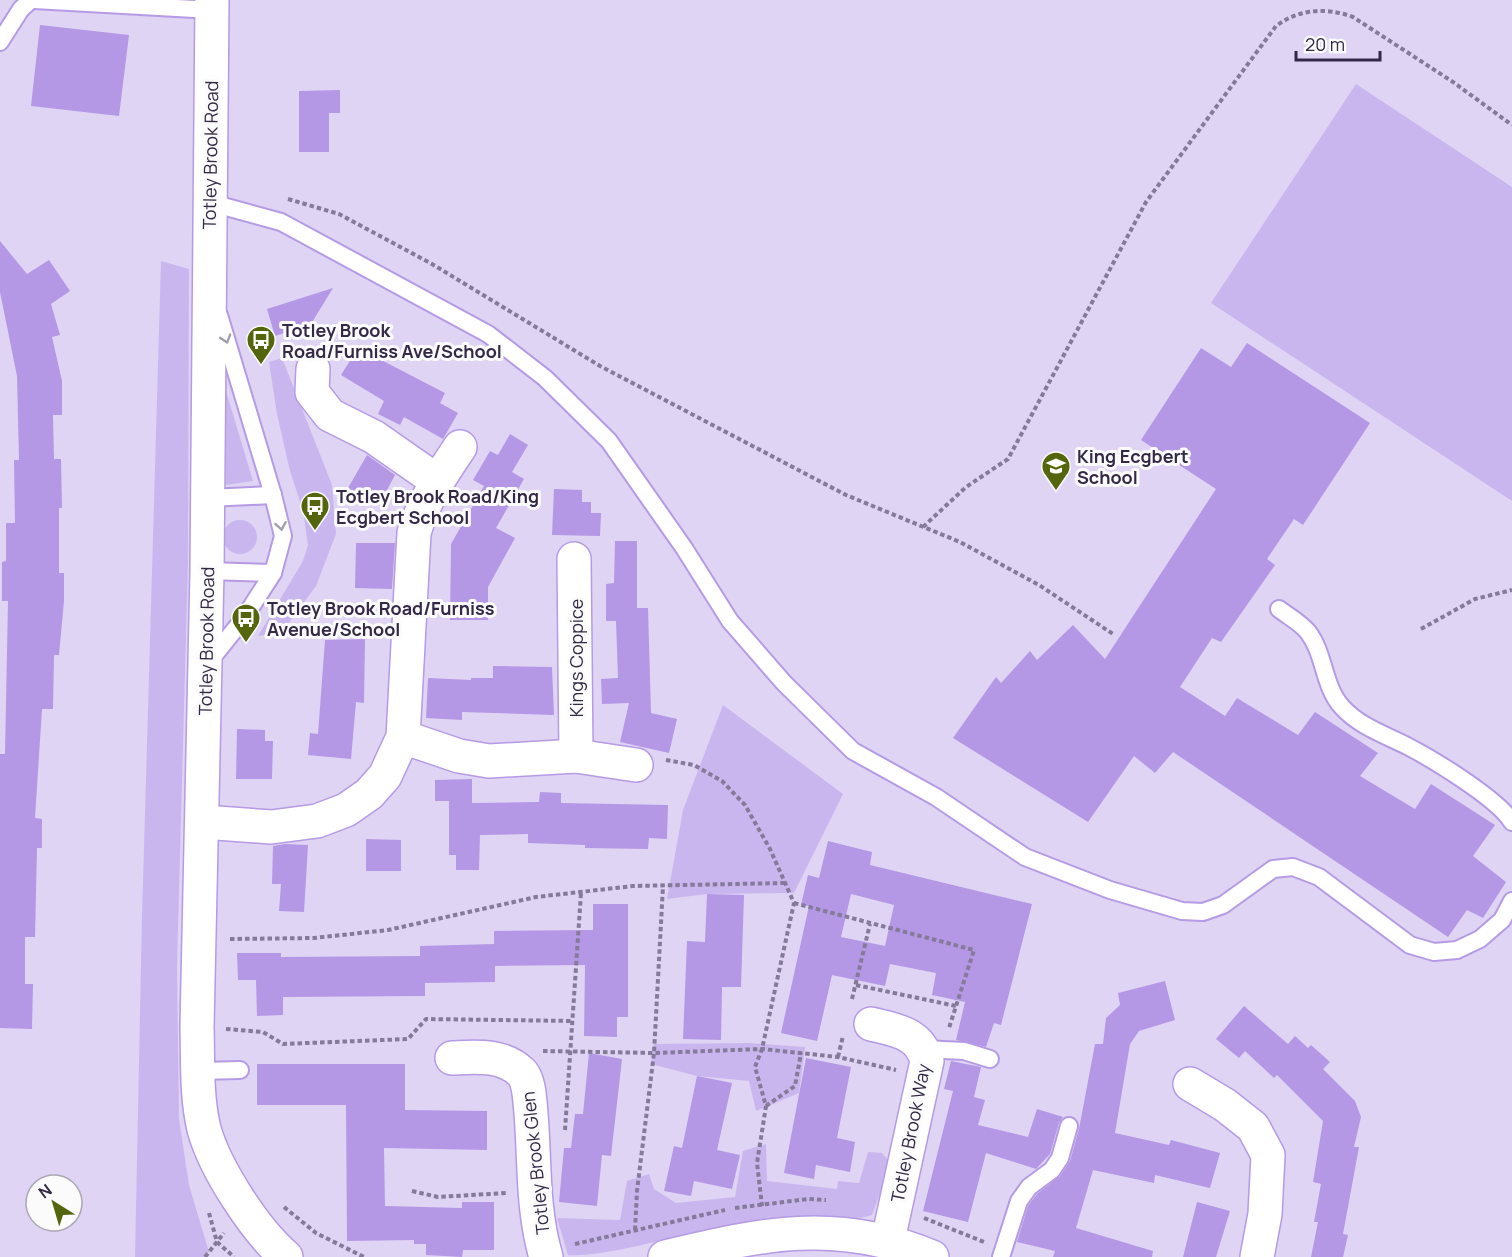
<svg xmlns="http://www.w3.org/2000/svg" width="1512" height="1257" font-family="Manrope,sans-serif">
  <style>
    .green { fill: #cab6ef }
    .building { fill: #b498e5; fill-rule: evenodd }
    .lines { fill: none; stroke-linecap: round; stroke-linejoin: round }
    .lane-casing { stroke: #b59ae5; stroke-width: 20 }
    .street-casing { stroke: #b59ae5; stroke-width: 36 }
    .path { stroke: #857a99; stroke-width: 4; stroke-dasharray: 4.5 3; stroke-linecap: butt }
    .lane { stroke: #fff; stroke-width: 16 }
    .street { stroke: #fff; stroke-width: 33 }
    .oneway { stroke: #a39eac }
    .labels { text-anchor: middle; dominant-baseline: central; stroke-width: 6; stroke-linejoin: round; paint-order: stroke }
    .street-label { font-size: 18px; fill: #332846; stroke: #fbfbfb }
    .poi-label { font-size: 18px; font-weight: bold; fill: #332846; stroke: #fbfbfb; text-anchor: start }
  </style>
  <rect width="100%" height="100%" fill="#dfd4f4"/>
  <!-- green -->
  <g class="green">
    <polygon points="1356,84 1512,187 1512,501 1211,303"/>
    <polygon points="161,261 189,269 188,563 177,966 179,1119 189,1185 209,1252 205,1257 135,1257 142,916"/>
    <polygon points="282,358 332,485 336,534 316,586 282,632 258,636 303,561 308,545 303,511 290,471 277,414 269,362"/>
    <polygon points="226,391 253,481 226,485"/>
    <circle cx="240" cy="537" r="17"/>
    <polygon points="723,705 843,794 794,893 707,894 667,899 683,810"/>
    <polygon points="748,1043 805,1047 799,1093 756,1111 749,1081 697,1076 651,1064 654,1044"/>
    <path d="M 766,1144 L 767,1181 L 837,1189 L 838,1181 L 859,1183 L 868,1152 L 882,1153 L 888,1160 L 880,1193 L 872,1215 C 852,1222 832,1215 812,1216 C 768,1219 723,1227 680,1236 C 650,1243 597,1257 568,1255 L 557,1218 L 620,1220 L 627,1181 L 649,1174 L 654,1189 L 676,1203 L 735,1197 L 743,1151 Z"/>
  </g>
  <!-- building -->
  <g class="building">
    <polygon points="40,25 129,35 119,116 31,106"/>
    <polygon points="340,90 340,113 329,113 329,152 299,152 299,91"/>
    <polygon points="0,241 27,274 49,260 70,291 51,304 60,335 52,337 62,381 62,415 53,415 54,459 61,459 62,508 59,508 59,573 64,573 64,601 59,655 54,655 53,709 42,709 35,818 42,819 42,848 37,848 35,937 25,937 25,984 33,984 32,1029 0,1028 0,754 5,754 8,601 2,601 2,562 6,561 6,523 15,523 14,460 19,460 17,376 0,292"/>
    <polygon points="333,288 311,324 275,336 267,309"/>
    <polygon points="1247,343 1370,423 1303,525 1294,519 1267,559 1275,565 1221,642 1212,638 1180,687 1225,716 1237,698 1298,735 1315,712 1378,753 1360,776 1415,809 1431,784 1495,825 1473,856 1506,882 1483,918 1467,910 1448,937 1173,752 1155,773 1134,756 1088,822 953,738 996,677 1001,683 1030,651 1037,660 1073,625 1105,659 1216,489 1141,440 1201,348 1231,367"/>
    <polygon points="358,348 445,393 440,403 458,413 443,439 404,417 400,425 378,414 384,401 341,375"/>
    <polygon points="510,434 528,445 512,472 524,479 496,528 515,538 488,587 488,620 450,620 451,544 484,486 473,480 490,451 498,455"/>
    <polygon points="367,455 395,475 379,505 348,488"/>
    <polygon points="554,489 582,490 582,502 591,502 591,513 601,513 600,536 552,535"/>
    <polygon points="615,541 637,541 637,608 648,608 651,713 677,719 669,753 620,742 629,703 602,704 601,679 618,678 616,621 606,621 606,584 614,583"/>
    <polygon points="356,543 395,543 392,589 355,588"/>
    <polygon points="365,639 364,703 356,702 351,759 308,755 310,733 318,734 325,640"/>
    <polygon points="493,666 552,667 554,715 462,712 462,720 426,718 428,678 471,680 471,678 493,678"/>
    <polygon points="237,729 265,730 265,741 273,741 272,779 236,779"/>
    <polygon points="472,779 472,803 539,802 540,792 561,793 561,803 668,805 667,839 649,838 648,849 585,848 585,845 528,843 528,834 480,835 479,870 456,870 456,855 449,855 449,801 435,801 435,780"/>
    <polygon points="366,839 401,840 401,871 366,871"/>
    <path d="M 828,841 L 872,852 L 870,865 L 1032,904 L 1001,1025 L 994,1023 L 986,1047 L 956,1040 L 965,1002 L 932,995 L 936,973 L 890,964 L 885,986 L 832,975 L 817,1041 L 781,1033 L 809,906 L 801,905 L 808,875 L 819,878 ZM 851,894 L 894,905 L 885,946 L 841,937 Z"/>
    <polygon points="285,844 308,845 304,912 279,911 281,884 272,884 273,846"/>
    <polygon points="707,894 744,895 741,987 722,987 721,1040 683,1039 687,941 705,942"/>
    <polygon points="593,904 628,904 628,1017 617,1017 617,1037 584,1036 585,965 495,966 495,982 425,983 425,996 283,997 283,1015 257,1016 256,980 238,980 237,953 281,953 281,957 420,956 420,946 494,944 494,931 593,930"/>
    <polygon points="1165,981 1175,1020 1139,1031 1130,1044 1115,1133 1169,1145 1171,1140 1220,1153 1210,1188 1155,1175 1154,1183 1093,1170 1076,1228 1153,1251 1152,1257 1053,1257 1055,1251 1017,1242 1028,1206 1037,1194 1060,1176 1070,1161 1079,1129 1095,1044 1103,1044 1106,1018 1120,1005 1118,993"/>
    <polygon points="1244,1006 1288,1044 1295,1036 1308,1048 1311,1045 1330,1062 1323,1069 1355,1101 1361,1117 1354,1147 1359,1147 1343,1234 1348,1235 1343,1257 1311,1257 1318,1222 1314,1222 1321,1184 1313,1182 1323,1121 1277,1075 1274,1078 1245,1051 1239,1058 1216,1039"/>
    <polygon points="589,1053 622,1059 611,1156 602,1155 597,1206 559,1202 564,1148 571,1148 575,1114 583,1114"/>
    <polygon points="806,1058 851,1067 837,1138 855,1142 850,1172 816,1165 814,1179 784,1173"/>
    <polygon points="951,1061 981,1067 974,1097 985,1100 978,1125 1028,1137 1037,1109 1063,1117 1059,1123 1050,1154 1036,1169 986,1153 968,1222 923,1211 953,1091 944,1089"/>
    <polygon points="257,1064 405,1064 405,1110 487,1111 487,1150 384,1148 385,1206 462,1208 462,1202 494,1202 494,1250 463,1250 462,1257 426,1255 426,1244 414,1244 414,1240 347,1241 346,1105 257,1105"/>
    <polygon points="697,1076 732,1083 717,1150 740,1155 732,1189 694,1181 691,1196 664,1191 674,1146 682,1148"/>
    <polygon points="1197,1202 1230,1211 1216,1257 1183,1257"/>
  </g>
  <g class="lines">
    <!-- lane casing -->
    <g class="lane-casing">
      <g id="lane">
        <polyline points="34,0 212,10"/>
        <polyline points="0,42 21,9 31,0"/>
        <polyline points="208,202 281,222 488,334 545,378 609,441 684,548 730,621 784,683 853,751 936,797 1025,857 1110,890 1182,911 1203,912 1223,905 1273,869 1293,867 1319,877 1410,945 1434,952 1457,950 1480,939 1502,920 1512,901"/>
        <polyline points="208,498 273,495"/>
        <polyline points="207,571 273,573"/>
        <path d="M 1279,609 C 1288,616 1301,623 1308,632 C 1325,654 1323,686 1342,707 C 1360,727 1386,735 1409,747 C 1434,760 1498,799 1512,822"/>
        <polyline points="208,663 244,618 273,573 283,536 273,495 219,315"/>
        <polyline points="924,1049 964,1051 990,1059"/>
        <polyline points="199,1071 240,1070"/>
        <polyline points="1001,1257 1019,1201 1029,1187 1052,1170 1060,1158 1069,1126"/>
      </g>
    </g>
    <!-- street casing -->
    <g class="street-casing">
      <g id="street">
        <path d="M 212,0 L 207,571 L 197,1027 C 198,1060 196,1096 204,1129 C 215,1169 255,1230 286,1257"/>
        <polyline points="313,369 312,392 330,415 374,437 437,481"/>
        <polyline points="574,559 576,756"/>
        <polyline points="403,737 459,756 489,761 576,756 636,765"/>
        <path d="M 203,822 L 271,827 L 317,821 L 346,810 L 369,794 L 385,776 L 403,737 L 414,533 C 423,501 442,474 460,447"/>
        <path d="M 871,1024 C 896,1030 920,1033 927,1061 L 888,1240"/>
        <path d="M 452,1058 C 476,1057 502,1054 521,1072 C 526,1076 528,1086 529,1093 C 536,1147 530,1203 546,1257"/>
        <polyline points="1190,1084 1225,1105 1253,1127 1268,1155 1265,1214 1257,1257"/>
        <path d="M 665,1257 C 761,1234 836,1217 932,1257"/>
      </g>
    </g>
    <!-- path -->
    <g class="path">
      <polyline points="288,199 339,214 432,264 600,366 846,495 960,542 1039,585 1113,634"/>
      <path d="M 923,527 L 966,487 L 1008,459 L 1146,202 L 1276,26 C 1299,9 1326,7 1353,17 L 1453,82 L 1512,125"/>
      <polyline points="1421,629 1475,599 1512,590"/>
      <polyline points="666,760 694,765 722,781 745,805 770,849 794,903 762,1049 755,1067 766,1106 757,1163 762,1206"/>
      <polyline points="794,903 974,950 949,1028"/>
      <polyline points="230,939 314,938 388,930 536,897 633,886 785,883"/>
      <polyline points="856,985 956,1006"/>
      <polyline points="852,999 870,924"/>
      <polyline points="226,1029 263,1032 283,1044 408,1039 426,1019 573,1021"/>
      <polyline points="543,1051 654,1053 762,1049 838,1057 896,1070"/>
      <polyline points="838,1057 843,1036"/>
      <polyline points="766,1106 795,1086 801,1053"/>
      <polyline points="565,1130 581,893"/>
      <polyline points="412,1191 438,1197 506,1193"/>
      <polyline points="284,1207 316,1233 364,1257"/>
      <polyline points="735,1208 808,1199 826,1200"/>
      <polyline points="209,1213 217,1242 234,1257"/>
      <polyline points="924,1218 984,1242"/>
      <polyline points="635,1230 637,1191 654,1053 663,886"/>
      <polyline points="575,1244 725,1210"/>
      <polyline points="205,1257 224,1233"/>
    </g>
    <!-- lane -->
    <use href="#lane" class="lane"/>
    <!-- street -->
    <use href="#street" class="street"/>
  </g>
  <!-- one-way arrows -->
  <defs><path id="oneway-chevron" d="M-2-3.5L2.5 0L-2 3.5" fill="none" stroke-width="1.6" stroke-linecap="round" stroke-linejoin="round" transform="scale(1.5)"/></defs>
  <g class="oneway">
    <use href="#oneway-chevron" transform="translate(226 339) rotate(73)"/>
    <use href="#oneway-chevron" transform="translate(281 526) rotate(80)"/>
  </g>
  <!-- icons -->
  <defs>
    <g id="bus-pin" transform="scale(1.5)"><path d="M0 17L-7.5 6A9.5 9.5 0 1 1 7.5 6Z" fill="#54650d" stroke="#fbfbfb"/><path d="M-5-6H5V4H4V6H2V4H-2V6H-4V4H-5ZM-3.5-4V0h7V-4ZM-3.5 1.2v1.5H-2V1.2ZM2 1.2v1.5H3.5V1.2Z" fill="#fff"/></g>
    <g id="school-pin" transform="scale(1.5)"><path d="M0 17L-7.5 6A9.5 9.5 0 1 1 7.5 6Z" fill="#54650d" stroke="#fbfbfb"/><path d="M0-5L7-2L0 1L-7-2ZM-4 1L0 2.5L4 1V4Q0 6-4 4Z" fill="#fff"/></g>
  </defs>
  <g fill-rule="evenodd">
    <use href="#bus-pin" x="261" y="340"/>
    <use href="#school-pin" x="1056" y="466"/>
    <use href="#bus-pin" x="315" y="506"/>
    <use href="#bus-pin" x="246" y="618"/>
  </g>
  <g class="labels">
    <!-- street labels -->
    <g class="street-label">
      <text transform="translate(210 155) rotate(-89)">Totley Brook Road</text>
      <text transform="translate(206 641) rotate(-89)">Totley Brook Road</text>
      <text transform="translate(576 658) rotate(-90)">Kings Coppice</text>
      <text transform="translate(910 1133) rotate(-79)">Totley Brook Way</text>
      <text transform="translate(535 1163) rotate(-96)">Totley Brook Glen</text>
    </g>
    <!-- poi labels -->
    <g class="poi-label">
      <text x="282" y="330">Totley Brook<tspan x="282" dy="21">Road/Furniss Ave/School</tspan></text>
      <text x="1077" y="456">King Ecgbert<tspan x="1077" dy="21">School</tspan></text>
      <text x="336" y="496">Totley Brook Road/King<tspan x="336" dy="21">Ecgbert School</tspan></text>
      <text x="267" y="608">Totley Brook Road/Furniss<tspan x="267" dy="21">Avenue/School</tspan></text>
    </g>
  </g>
  <!-- north arrow -->
  <g transform="translate(54 1203) rotate(323)"><circle r="28" fill="#fbfbfb" stroke="#aba7b3" stroke-width="1.5"/>
  <path d="M0-4.5L10 22L0 15L-10 22Z" fill="#54650d"/>
  <text y="-9" font-size="16" font-weight="bold" text-anchor="middle" fill="#332846">N</text>
  </g>
  <!-- scale -->
  <path d="M1296 51v9h84v-9" fill="none" stroke="#332846" stroke-width="3"/>
  <text x="1305" y="51" font-size="18" fill="#332846" stroke="#fbfbfb" stroke-width="4.5" paint-order="stroke">20 m</text>
</svg>
